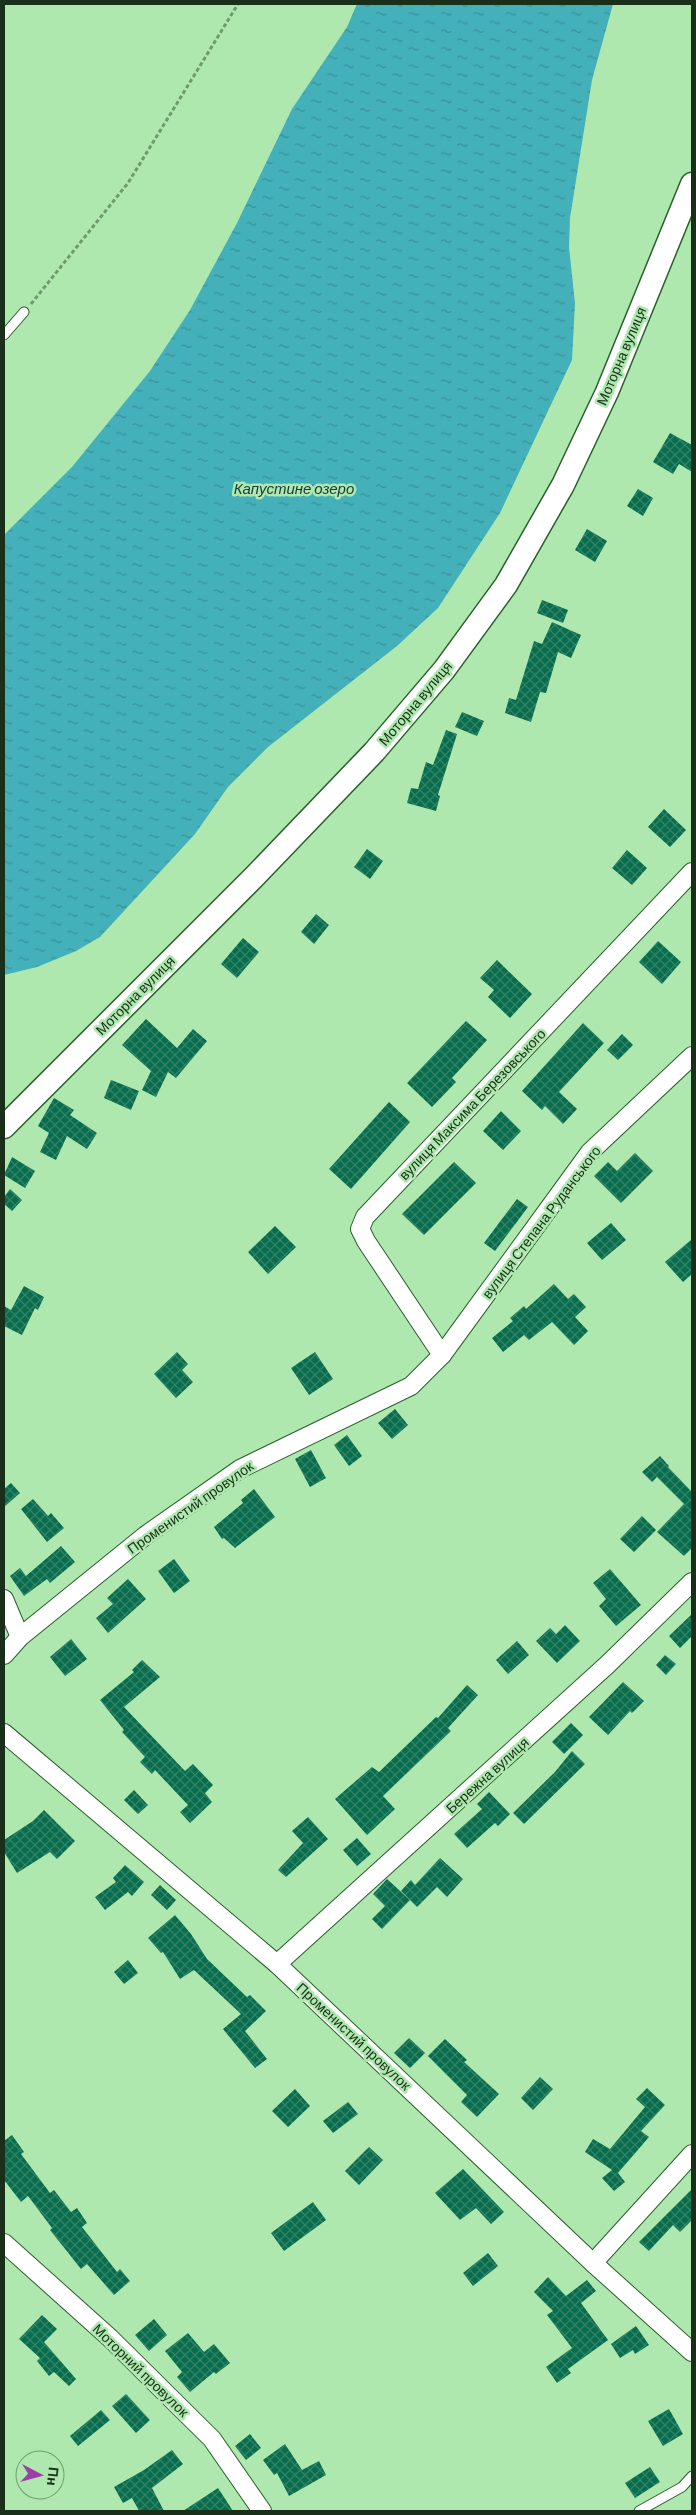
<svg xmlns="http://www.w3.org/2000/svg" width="696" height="2515" font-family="Barlow,sans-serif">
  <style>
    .water { fill: url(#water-ripples) }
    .building { fill: url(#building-cross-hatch) }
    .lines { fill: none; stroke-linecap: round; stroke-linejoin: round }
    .service-casing { stroke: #2a5f2c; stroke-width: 11 }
    .minor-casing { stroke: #2a5f2c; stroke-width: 20 }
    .tertiary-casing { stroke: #2a5f2c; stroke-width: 25 }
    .path { stroke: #6f9a6f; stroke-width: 3; stroke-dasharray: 4 2.5; stroke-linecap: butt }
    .service { stroke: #fff; stroke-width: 9 }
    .minor { stroke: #fff; stroke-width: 18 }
    .tertiary { stroke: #fff; stroke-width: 22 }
    .labels { text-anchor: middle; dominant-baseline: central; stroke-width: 5; stroke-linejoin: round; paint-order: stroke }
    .street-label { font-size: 14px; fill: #192f19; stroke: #aee8ae }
    .water-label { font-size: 15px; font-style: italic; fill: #18383c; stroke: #aee8ae }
  </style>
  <defs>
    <pattern id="water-ripples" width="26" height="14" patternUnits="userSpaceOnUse" patternTransform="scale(1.25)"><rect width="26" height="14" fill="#44b0ba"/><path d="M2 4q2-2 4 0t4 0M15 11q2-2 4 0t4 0" fill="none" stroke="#389096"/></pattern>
    <pattern id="building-cross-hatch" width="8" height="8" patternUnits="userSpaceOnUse" patternTransform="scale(1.25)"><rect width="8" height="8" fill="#076d4d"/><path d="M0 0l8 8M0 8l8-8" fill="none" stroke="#348268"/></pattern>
  </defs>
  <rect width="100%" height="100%" fill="#aee8ae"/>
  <!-- water -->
  <polygon class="water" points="357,4 613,4 592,80 570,218 569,247 575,303 572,360 500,513 438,608 397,646 268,747 228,787 195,834 100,937 76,951 37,967 4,975 4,535 72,467 150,371 190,310 237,223 292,109 347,27"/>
  <!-- building -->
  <g class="building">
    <polygon points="670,433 692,445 692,472 679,464 673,474 653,462"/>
    <polygon points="638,489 653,498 643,516 627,506"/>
    <polygon points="587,529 607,541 595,562 575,550"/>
    <polygon points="542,600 568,610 563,623 537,613"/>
    <polygon points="552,622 581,635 571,658 558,652 546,693 540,692 531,722 505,713 509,698 516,700 534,641 542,644"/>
    <polygon points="462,712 484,721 477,736 455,727"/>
    <polygon points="446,730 457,734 438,795 440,796 436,811 407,803 411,788 418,789 426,762 433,765"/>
    <polygon points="664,809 686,830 670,847 648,827"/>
    <polygon points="367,849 383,861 370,879 354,867"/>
    <polygon points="627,850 647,868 632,885 612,868"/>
    <polygon points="316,914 329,925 314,944 301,932"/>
    <polygon points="243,938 259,952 237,978 221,964"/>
    <polygon points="658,941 681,962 662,984 639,962"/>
    <polygon points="497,960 532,994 510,1018 488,997 494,990 480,978"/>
    <polygon points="146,1019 177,1048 193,1029 207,1041 176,1078 168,1072 156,1097 142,1090 151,1071 122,1045"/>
    <polygon points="466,1021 487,1040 452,1078 456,1082 432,1107 407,1083"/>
    <polygon points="583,1023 604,1043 559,1092 577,1109 563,1124 545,1106 542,1110 522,1091"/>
    <polygon points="622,1034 633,1045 618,1060 607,1050"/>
    <polygon points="111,1080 139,1091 131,1110 104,1098"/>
    <polygon points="54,1098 74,1110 70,1115 97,1133 87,1149 67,1136 56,1160 40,1152 49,1133 38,1126"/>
    <polygon points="389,1102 410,1122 351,1189 329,1169"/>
    <polygon points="501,1111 521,1131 503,1150 483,1131"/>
    <polygon points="635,1153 653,1171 621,1203 594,1176 608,1162 617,1171"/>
    <polygon points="12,1157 35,1171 25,1188 4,1175"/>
    <polygon points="454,1162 476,1183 424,1235 402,1214"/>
    <polygon points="10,1189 22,1200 12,1211 4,1204 4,1197"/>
    <polygon points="517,1199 528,1207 495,1251 484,1243"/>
    <polygon points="611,1223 626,1240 602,1260 587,1243"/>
    <polygon points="275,1226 296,1247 268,1274 248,1252"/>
    <polygon points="692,1239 692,1274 683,1282 665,1262"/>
    <polygon points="554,1284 568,1299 574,1294 586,1307 575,1317 588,1331 574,1345 552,1322 529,1340 524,1335 503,1352 492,1338 513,1321 510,1318 524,1306 526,1309"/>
    <polygon points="24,1286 44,1297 38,1310 35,1308 22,1335 4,1326 4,1306 11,1310"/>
    <polygon points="177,1352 188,1364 182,1370 193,1382 176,1398 154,1374"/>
    <polygon points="315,1352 333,1379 309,1395 291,1368"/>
    <polygon points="395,1409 408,1425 392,1439 378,1423"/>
    <polygon points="347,1435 362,1456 349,1466 334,1445"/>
    <polygon points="311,1450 326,1478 310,1487 295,1459"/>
    <polygon points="660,1456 669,1466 668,1467 692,1492 692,1548 684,1556 657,1532 684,1504 657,1477 652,1482 642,1472"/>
    <polygon points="11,1483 20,1493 4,1507 4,1489"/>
    <polygon points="254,1489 275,1517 235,1548 224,1538 222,1539 214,1527 243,1503 241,1500"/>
    <polygon points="33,1499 48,1516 51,1513 64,1528 47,1542 21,1509"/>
    <polygon points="642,1516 656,1530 634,1552 620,1539"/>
    <polygon points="61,1546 75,1562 50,1583 47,1579 24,1596 10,1576 20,1568 26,1576"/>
    <polygon points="174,1559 190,1581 174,1593 158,1571"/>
    <polygon points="610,1569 641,1605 616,1626 599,1606 606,1599 593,1583"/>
    <polygon points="128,1579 146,1599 108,1633 96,1618 113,1604 107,1598"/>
    <polygon points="692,1614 692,1636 680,1648 669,1636"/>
    <polygon points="565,1625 580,1641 557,1663 536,1641 550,1628 556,1634"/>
    <polygon points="71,1639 87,1659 65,1676 50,1657"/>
    <polygon points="517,1641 529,1655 508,1674 496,1660"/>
    <polygon points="665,1655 676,1664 666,1675 656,1665"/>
    <polygon points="142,1660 160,1677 124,1707 185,1771 193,1764 213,1785 205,1793 212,1802 190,1823 180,1812 188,1805 155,1770 152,1774 140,1762 145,1757 122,1732 124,1730 100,1700 134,1672 132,1670"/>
    <polygon points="623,1682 644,1701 632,1713 630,1711 608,1735 589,1717"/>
    <polygon points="467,1685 478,1695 448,1728 451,1731 383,1796 395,1809 367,1835 335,1799 372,1767 379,1772 436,1717 438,1718"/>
    <polygon points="571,1723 583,1735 564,1754 552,1742"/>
    <polygon points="572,1751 585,1764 524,1824 513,1813 555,1772"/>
    <polygon points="134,1790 148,1805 138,1814 124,1800"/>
    <polygon points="489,1792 510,1814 498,1826 495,1823 467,1848 454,1834 482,1809 477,1804"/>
    <polygon points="44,1810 75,1841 57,1859 50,1852 17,1873 4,1852 4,1840 33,1821"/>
    <polygon points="308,1817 328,1839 286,1877 278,1870 303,1843 292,1831"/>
    <polygon points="357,1838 371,1854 357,1866 343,1850"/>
    <polygon points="440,1858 463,1879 447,1897 437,1887 417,1907 401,1891 411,1880 415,1885"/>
    <polygon points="125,1865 144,1882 132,1896 128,1892 105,1910 95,1897 116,1882 113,1878"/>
    <polygon points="387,1879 410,1900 382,1929 372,1919 385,1906 373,1894"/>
    <polygon points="160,1885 176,1900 167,1910 151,1895"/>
    <polygon points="175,1915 191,1934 207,1959 247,1997 250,1995 266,2011 245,2031 267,2059 255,2068 223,2029 241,2014 194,1970 180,1979 163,1952 161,1953 148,1938"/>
    <polygon points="128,1960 138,1973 124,1984 114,1972"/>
    <polygon points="409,2038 425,2053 410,2068 394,2053"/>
    <polygon points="445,2039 467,2060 464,2062 499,2094 477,2117 461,2102 467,2095 428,2056"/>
    <polygon points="540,2077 553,2089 533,2110 521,2098"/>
    <polygon points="647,2088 665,2105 641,2131 649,2137 618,2173 625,2182 614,2191 602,2178 612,2170 585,2152 593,2139 610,2149 645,2107 636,2099"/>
    <polygon points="295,2089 310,2106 288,2127 272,2111"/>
    <polygon points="348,2102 358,2114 333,2133 323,2121"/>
    <polygon points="12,2135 24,2152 21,2154 50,2193 54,2190 71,2212 77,2208 87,2223 82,2227 117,2272 120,2269 130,2281 114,2295 87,2264 81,2269 50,2230 52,2228 28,2196 21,2202 4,2180 4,2141"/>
    <polygon points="369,2147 383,2160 359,2185 345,2171"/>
    <polygon points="463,2169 504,2212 491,2224 476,2208 460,2220 435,2193"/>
    <polygon points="692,2189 692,2220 680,2232 673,2225 649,2251 639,2242"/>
    <polygon points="313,2202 326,2220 284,2251 271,2233"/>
    <polygon points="488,2253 498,2266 473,2286 463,2273"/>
    <polygon points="548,2277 566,2296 587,2280 596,2291 581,2303 608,2340 568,2369 571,2373 557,2383 546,2367 572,2348 547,2315 553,2311 534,2292"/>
    <polygon points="42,2315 57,2329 44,2342 76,2379 69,2386 54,2372 49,2376 37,2361 40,2358 19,2339"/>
    <polygon points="154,2319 167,2335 149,2351 135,2335"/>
    <polygon points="636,2326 649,2345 635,2354 633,2350 620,2358 611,2344"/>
    <polygon points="188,2333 204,2352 214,2344 230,2363 216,2374 214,2372 190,2392 177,2377 182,2372 165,2351"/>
    <polygon points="126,2394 150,2420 136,2433 112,2406"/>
    <polygon points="669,2409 683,2434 663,2446 648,2421"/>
    <polygon points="101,2410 110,2420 78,2446 70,2436"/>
    <polygon points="250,2434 261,2448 246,2460 235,2446"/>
    <polygon points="285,2444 302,2470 319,2461 326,2475 289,2496 277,2473 274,2475 263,2460"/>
    <polygon points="172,2450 183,2464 152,2488 164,2511 139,2511 132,2498 123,2503 114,2487 144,2470"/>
    <polygon points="650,2467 660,2482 635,2498 625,2483"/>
    <polygon points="218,2488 233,2511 183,2511"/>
  </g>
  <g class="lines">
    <!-- service casing -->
    <g class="service-casing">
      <g id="service">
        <polyline points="4,335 24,312"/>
        <polyline points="639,2511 682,2487 692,2476"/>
      </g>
    </g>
    <!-- minor casing -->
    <g class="minor-casing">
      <g id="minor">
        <polyline points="442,1355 366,1241 360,1229 365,1217 692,872"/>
        <polyline points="4,1599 20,1637"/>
        <polyline points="4,1655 20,1637 146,1535 240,1469 411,1386 442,1355 590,1152 692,1056"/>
        <polyline points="4,1733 277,1964 593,2263 692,2352"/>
        <polyline points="277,1964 607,1665 692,1582"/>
        <polyline points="4,2243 110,2338 212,2439 262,2511"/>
        <polyline points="593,2263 692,2154"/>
      </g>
    </g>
    <!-- tertiary casing -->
    <g class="tertiary-casing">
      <polyline id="tertiary" points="4,1127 255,876 374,752 444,670 506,585 563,485 607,392 692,184"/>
    </g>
    <!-- path -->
    <polyline class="path" points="31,304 128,183 238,4"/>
    <!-- service -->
    <use href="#service" class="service"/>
    <!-- minor -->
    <use href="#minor" class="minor"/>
    <!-- tertiary -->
    <use href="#tertiary" class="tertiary"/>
  </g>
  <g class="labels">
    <!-- street labels -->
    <g class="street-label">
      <text transform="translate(621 356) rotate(-67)">Моторна вулиця</text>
      <text transform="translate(415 703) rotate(-50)">Моторна вулиця</text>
      <text transform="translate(135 995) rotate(-45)">Моторна вулиця</text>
      <text transform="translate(472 1104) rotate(-46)">вулиця Максима Березовського</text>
      <text transform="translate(541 1222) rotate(-53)">вулиця Степана Руданського</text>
      <text transform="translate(190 1507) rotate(-35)">Променистий провулок</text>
      <text transform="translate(487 1775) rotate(-42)">Бережна вулиця</text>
      <text transform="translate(354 2036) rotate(43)">Променистий провулок</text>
      <text transform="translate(141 2370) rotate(44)">Моторний провулок</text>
    </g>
    <!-- water labels -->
    <g class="water-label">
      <text x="294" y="488">Капустине озеро</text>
    </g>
  </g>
  <!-- border -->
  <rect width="696" height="2515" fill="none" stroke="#192f19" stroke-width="10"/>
  <!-- north arrow -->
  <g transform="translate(40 2475) rotate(96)"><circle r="24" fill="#aee8ae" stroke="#729e72"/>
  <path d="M0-4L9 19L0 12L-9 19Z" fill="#9e3fa7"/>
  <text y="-8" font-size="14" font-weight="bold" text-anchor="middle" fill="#192f19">Пн</text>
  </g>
</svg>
